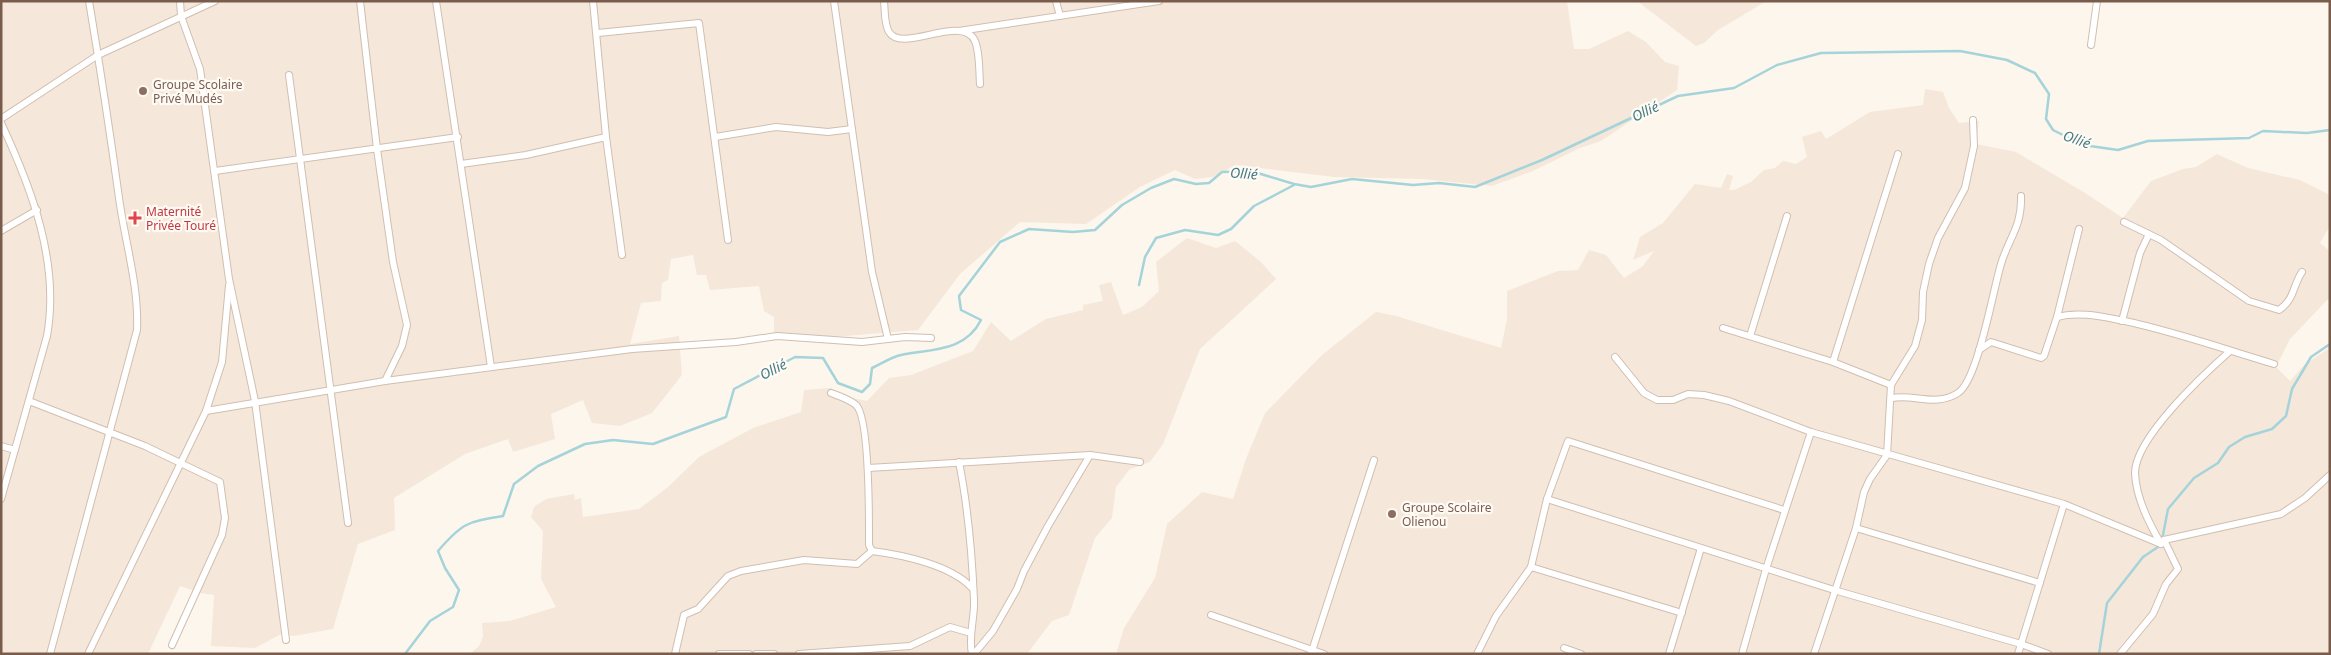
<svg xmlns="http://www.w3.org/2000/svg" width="2331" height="655" font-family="'Noto Sans',sans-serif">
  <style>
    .residential { fill: #f5e8da }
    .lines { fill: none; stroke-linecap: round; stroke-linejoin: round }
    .stream { stroke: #a5d3da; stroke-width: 2.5 }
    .minor-casing { stroke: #d1beb0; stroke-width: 8 }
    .minor { stroke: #fff; stroke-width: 6 }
    .education-dot { fill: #8d6e63; stroke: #fffaf3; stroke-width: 2 }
    .health-dot { fill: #e0444e; stroke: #fffaf3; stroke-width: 2 }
    .labels { text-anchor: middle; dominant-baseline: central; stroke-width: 4.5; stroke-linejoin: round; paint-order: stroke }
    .education-label { font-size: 12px; fill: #785e54; stroke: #fffaf3; text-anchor: start }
    .health-label { font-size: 12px; fill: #be3a42; stroke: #fffaf3; text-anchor: start }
    .water-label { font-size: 14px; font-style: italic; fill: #437c86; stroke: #fffaf3 }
  </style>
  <rect width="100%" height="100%" fill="#fdf6ec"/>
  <!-- residential -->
  <g class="residential">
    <polygon points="1,1 1567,1 1574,49 1589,49 1628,31 1646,42 1665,62 1679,66 1677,90 1601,141 1580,148 1533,171 1492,186 1422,179 1334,177 1236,165 1212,177 1195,179 1175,170 1140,187 1086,224 1020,222 960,274 918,330 833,337 774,332 774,317 764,311 759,286 710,290 706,275 697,275 693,255 671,259 668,280 662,283 661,301 641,303 630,344 679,336 682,375 652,413 620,426 592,423 583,400 551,414 555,439 513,452 508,439 465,454 394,498 395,530 358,544 333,629 294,636 281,634 255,648 211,646 214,595 200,593 180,586 148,654 1,654"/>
    <polygon points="1637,1 1774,1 1765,2 1718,30 1704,43 1696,46"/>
    <polygon points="1925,89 1943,92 1949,108 1959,123 1979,121 1976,144 2016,152 2085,193 2123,218 2151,181 2183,169 2196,167 2217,154 2248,168 2300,180 2330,195 2330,226 2320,243 2330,251 2330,297 2290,339 2276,367 2290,381 2305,364 2330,348 2330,654 1116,654 1124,628 1155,578 1167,524 1202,492 1233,499 1246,459 1265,413 1322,355 1376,312 1396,316 1501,348 1507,319 1507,291 1558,271 1578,270 1589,250 1606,255 1624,278 1643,266 1654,251 1633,260 1640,237 1663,223 1695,184 1721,188 1727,174 1733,176 1729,190 1734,190 1751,182 1764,170 1775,168 1783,161 1796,164 1807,157 1802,137 1821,131 1826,139 1870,112 1923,105"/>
    <polygon points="1187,238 1216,248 1235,241 1261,262 1276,279 1200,349 1163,444 1150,462 1130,469 1116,487 1112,518 1095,538 1069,615 1052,621 1027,654 470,654 479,646 483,637 482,623 510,621 556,607 541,579 543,531 531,517 534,507 546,499 574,494 575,500 581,498 583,517 639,509 668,487 699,457 753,428 801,412 804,390 831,388 844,396 867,401 889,378 911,375 973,351 991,322 1011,341 1046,319 1083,310 1083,305 1103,301 1099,285 1111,282 1123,315 1142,307 1159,291 1156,262"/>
  </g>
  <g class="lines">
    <!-- stream -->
    <g class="stream">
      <polyline points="1139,285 1145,257 1156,238 1185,230 1218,235 1231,229 1254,206 1294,185"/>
      <polyline points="2162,540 2168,509 2194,478 2218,463 2229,447 2245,437 2272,429 2286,416 2292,389 2311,357 2330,344"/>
      <path d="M 405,654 L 430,621 L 453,607 L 459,590 L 445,568 L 438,551 C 462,523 467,522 503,516 L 514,484 L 538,466 L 585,444 L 613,440 L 653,444 L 726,417 L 734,389 L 795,357 L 823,358 L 838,383 L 862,392 L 870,384 L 872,368 C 881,364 891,357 901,355 C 931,349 965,352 981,320 L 961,310 L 959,296 L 1000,242 L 1029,229 L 1073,232 L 1095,230 L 1122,205 L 1151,188 L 1174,179 L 1196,184 L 1209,183 L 1222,172 L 1251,171 L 1294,184 L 1311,187 L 1352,179 L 1413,185 L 1439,183 L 1475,187 L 1542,160 L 1678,96 L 1734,88 L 1777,65 L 1821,53 L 1960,51 L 2007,60 L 2035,73 L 2049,94 L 2046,119 L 2053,130 L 2083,145 L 2118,150 L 2148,141 L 2249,138 L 2263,131 L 2307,133 L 2330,130"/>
      <polyline points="2099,654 2107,603 2143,557 2161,545"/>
    </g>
    <!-- minor casing -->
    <g class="minor-casing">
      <g id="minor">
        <polyline points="180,1 181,16 200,69 229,279 255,401 286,640"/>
        <polyline points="360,1 377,149 393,262 407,325 402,346 385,381"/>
        <polyline points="436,1 491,367"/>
        <polyline points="593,1 606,137 622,255"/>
        <polyline points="834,1 872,272 888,339"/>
        <path d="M 884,1 C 885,10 884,24 889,32 C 902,54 962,13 975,41 C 980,53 979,71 980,84"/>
        <polyline points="1056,1 1060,16"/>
        <polyline points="959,31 1159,1"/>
        <polyline points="598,33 699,23 728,240"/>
        <polyline points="2091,45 2097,1"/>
        <polyline points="289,75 348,523"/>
        <polyline points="1,119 98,55 215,1"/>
        <path d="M 1,123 C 32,189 60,263 47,336 L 1,499"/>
        <polyline points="715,137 776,127 828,132 852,129"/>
        <polyline points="461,164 526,155 606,137"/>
        <polyline points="215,171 458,137"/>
        <path d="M 2124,222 L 2161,240 L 2249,301 L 2279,310 C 2295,299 2292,287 2302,272"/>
        <polyline points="1,231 37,210"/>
        <path d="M 2057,317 C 2079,311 2103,317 2125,321 C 2176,332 2224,349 2274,364"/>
        <polyline points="2122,321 2140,253 2149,234"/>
        <polyline points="1723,328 1833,362 1891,385"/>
        <polyline points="1750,336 1787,216"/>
        <polyline points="1979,350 1991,342 2041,358 2044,356 2057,317 2079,229"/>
        <polyline points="1615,357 1644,393 1657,400 1673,400 1688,394 1704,395 1729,401 1811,432 2064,504 2161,544 2164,540"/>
        <polyline points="1833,362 1898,154"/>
        <path d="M 831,393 C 839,396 849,399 856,405 C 870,418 869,522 869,545 L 872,551"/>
        <path d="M 1892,398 C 1915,394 1936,407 1958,393 C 1978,380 1993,290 2001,264 C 2009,237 2022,227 2021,196"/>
        <polyline points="29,401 145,446 220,482 225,518 222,535 172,645"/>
        <polyline points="206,411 385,381 632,349 736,342 777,336 862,342 905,337 931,338"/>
        <polyline points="1,446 15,450"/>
        <path d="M 959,462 C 968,507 972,553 974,600 C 975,618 968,635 972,654"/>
        <polyline points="868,468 1090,455 1140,462"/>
        <polyline points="1547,499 1834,590 2021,644 2048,654"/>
        <polyline points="1856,528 2040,583"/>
        <path d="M 2161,544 C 2149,523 2136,498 2135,473 C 2135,438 2204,374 2230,351"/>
        <polyline points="1531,567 1682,613"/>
        <polyline points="1211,615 1324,654"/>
        <polyline points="1564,648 1581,654"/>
        <path d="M 50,654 L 137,330 C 139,286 125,242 119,198 C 110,132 100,67 89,1"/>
        <polyline points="88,654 206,411 222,362 229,285"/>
        <path d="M 675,654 L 684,615 L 698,609 L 728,576 L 741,571 L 804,560 L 857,564 L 872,551 C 903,555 951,565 972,588"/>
        <polyline points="719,654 749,654"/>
        <polyline points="756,654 774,654"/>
        <polyline points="799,654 910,646 950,627 971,633"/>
        <polyline points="974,654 993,631 1017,589 1024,571 1048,526 1090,455"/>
        <polyline points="1311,654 1374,460"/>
        <polyline points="1477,654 1496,616 1531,567 1547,499 1568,441 1784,510"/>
        <polyline points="1669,654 1701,548"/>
        <polyline points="1742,654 1766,569 1811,432"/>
        <polyline points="1814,654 1856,528 1864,492 1870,479 1887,455 1891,385 1915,346 1922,320 1923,292 1929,264 1938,238 1965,188 1974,146 1973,120"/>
        <polyline points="2018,654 2064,504"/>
        <polyline points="2120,654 2153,614 2166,584 2178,569 2164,540 2281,514 2305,498 2330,475"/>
      </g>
    </g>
    <!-- minor -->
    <use href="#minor" class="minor"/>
  </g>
  <!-- markers -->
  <g class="education-dot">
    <circle cx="143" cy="91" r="5"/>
    <circle cx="1392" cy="514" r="5"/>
  </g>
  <path class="health-dot" d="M132.5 210.5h5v5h5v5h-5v5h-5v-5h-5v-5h5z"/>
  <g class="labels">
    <!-- education labels -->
    <g class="education-label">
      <text x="153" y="84">Groupe Scolaire<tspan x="153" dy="14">Privé Mudés</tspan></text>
      <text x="1402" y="507">Groupe Scolaire<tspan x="1402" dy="14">Olienou</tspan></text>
    </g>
    <!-- health labels -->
    <g class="health-label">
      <text x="146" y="211">Maternité<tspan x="146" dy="14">Privée Touré</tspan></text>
    </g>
    <!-- water labels -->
    <g class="water-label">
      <text transform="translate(1645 111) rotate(-25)">Ollié</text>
      <text transform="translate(2077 139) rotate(20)">Ollié</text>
      <text transform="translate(1244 173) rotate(4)">Ollié</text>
      <text transform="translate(773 369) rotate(-27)">Ollié</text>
    </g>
  </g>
  <!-- border -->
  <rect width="2331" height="655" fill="none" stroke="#7a5c4d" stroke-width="5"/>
</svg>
